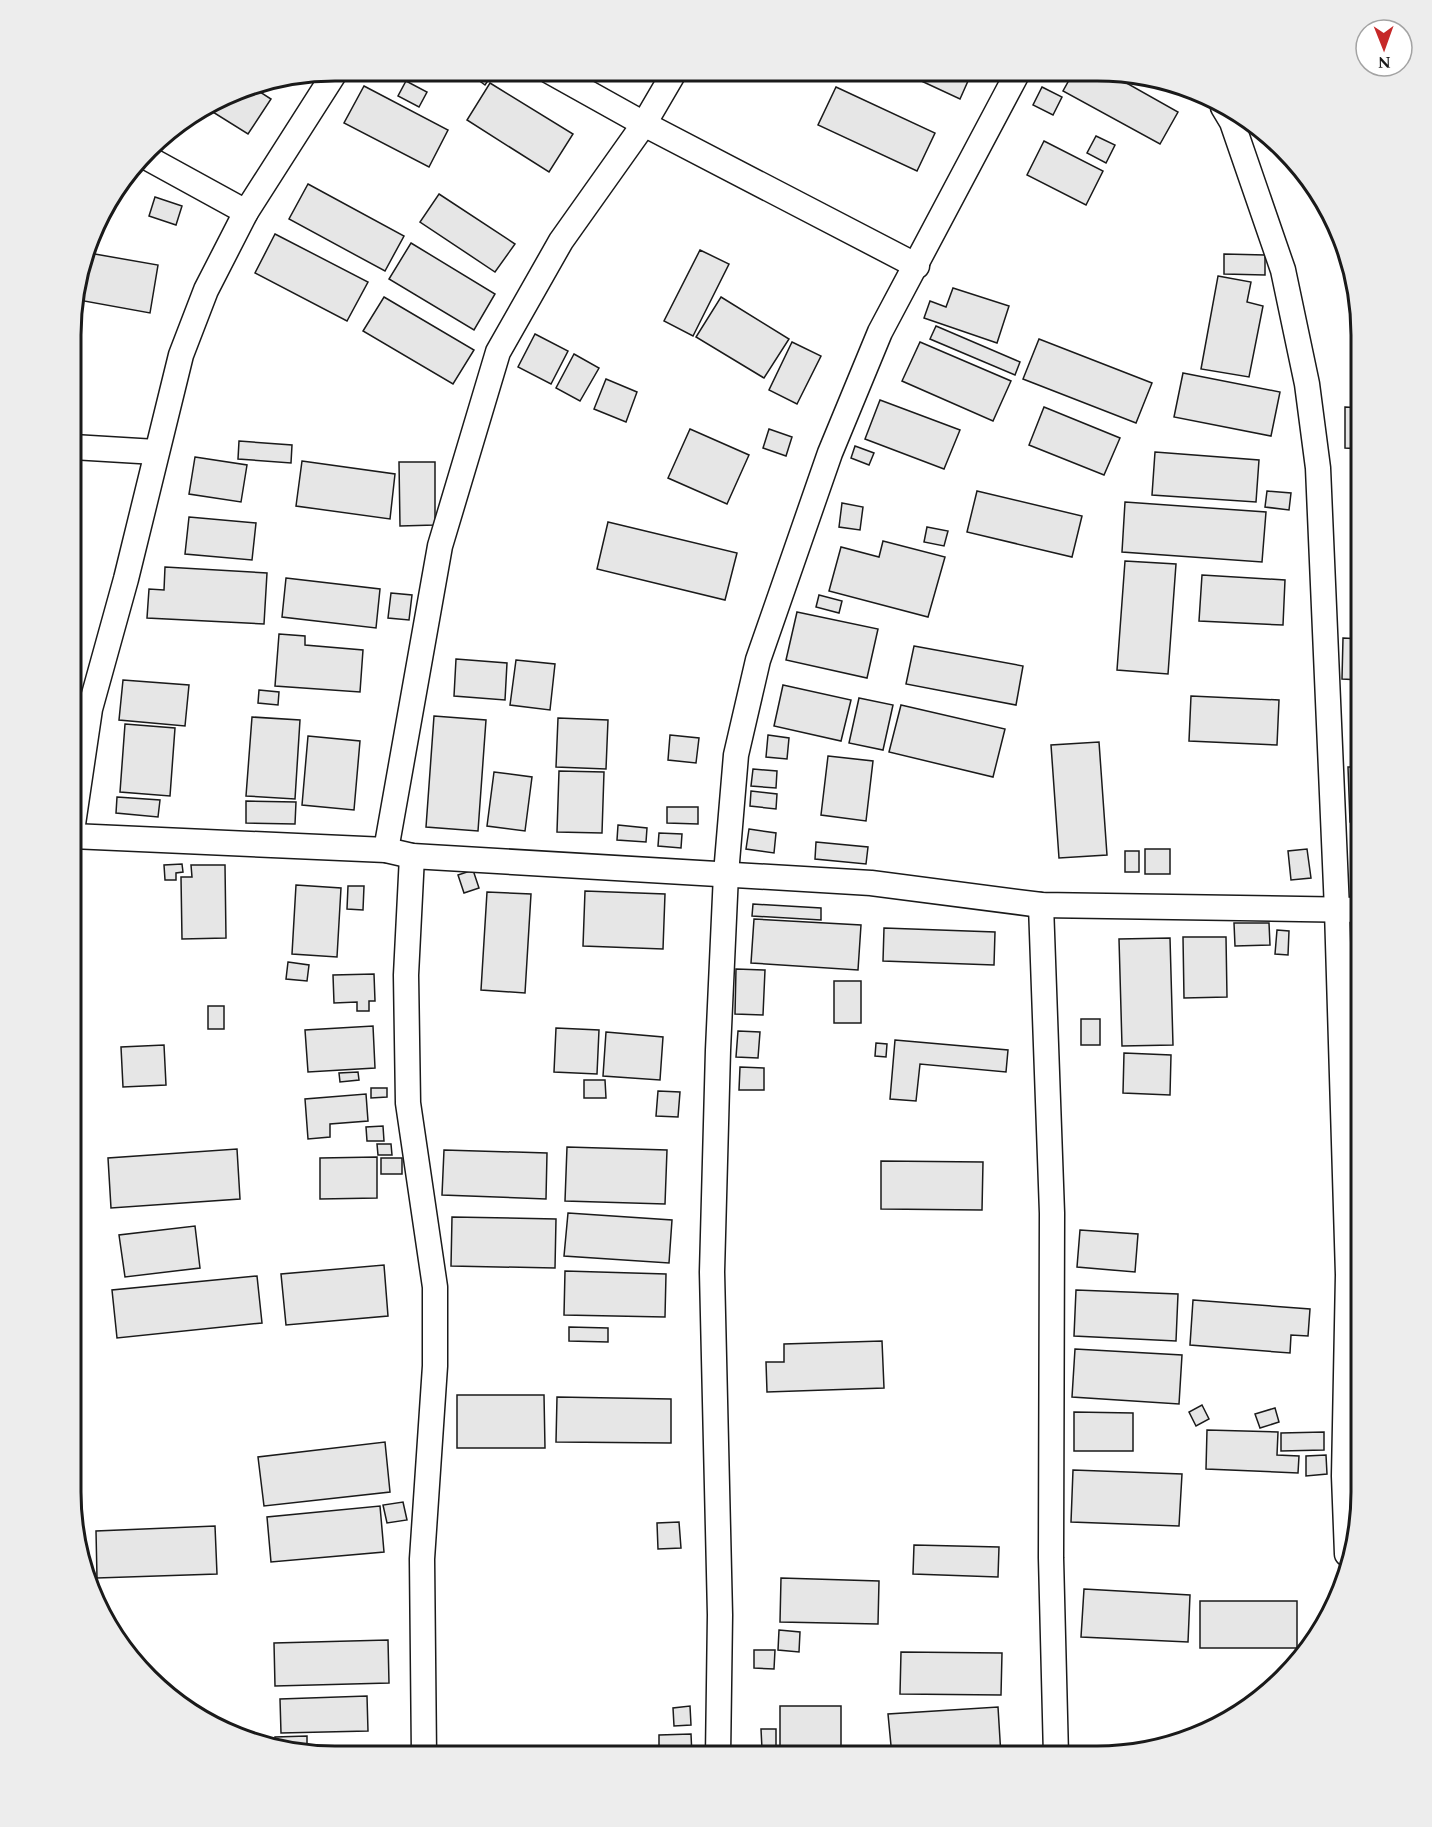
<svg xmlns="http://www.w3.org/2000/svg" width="1432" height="1827" font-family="Spectral,serif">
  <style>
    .building { fill: #e6e6e6; stroke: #1a1a1a; stroke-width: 1.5 }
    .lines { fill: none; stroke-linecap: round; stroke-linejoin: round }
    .minor-casing { stroke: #1a1a1a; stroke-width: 27 }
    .minor { stroke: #fff; stroke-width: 24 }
    .rim { fill: none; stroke: #1a1a1a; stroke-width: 3 }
  </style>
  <rect width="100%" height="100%" fill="#fff"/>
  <!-- building -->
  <g class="building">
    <polygon points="476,71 493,71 494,72 485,85 473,76"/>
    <polygon points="902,72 972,72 960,99"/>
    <polygon points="1073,73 1125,73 1121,80 1178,112 1160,144 1063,91"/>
    <polygon points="406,81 427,92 419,107 398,96"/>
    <polygon points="490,83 573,134 549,172 467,120"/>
    <polygon points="249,85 271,99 248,134 208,109"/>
    <polygon points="364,86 448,130 429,167 344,123"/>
    <polygon points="836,87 935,133 917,171 818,125"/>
    <polygon points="1042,87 1062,97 1053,115 1033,105"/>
    <polygon points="1096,136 1115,145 1106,163 1087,153"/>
    <polygon points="1044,141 1103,171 1086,205 1027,175"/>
    <polygon points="308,184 404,236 385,271 289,219"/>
    <polygon points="439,194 515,244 495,272 420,222"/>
    <polygon points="155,197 182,206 176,225 149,216"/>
    <polygon points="275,234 368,282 347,321 255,273"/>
    <polygon points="411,243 495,294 474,330 389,279"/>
    <polygon points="700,250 729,264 693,336 664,321"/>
    <polygon points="89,253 158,265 150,313 73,299"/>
    <polygon points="1224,254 1265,255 1265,275 1224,274"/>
    <polygon points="1218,276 1251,282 1247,302 1263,306 1249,377 1201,369"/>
    <polygon points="953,288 1009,306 997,343 924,318 930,301 946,307"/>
    <polygon points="384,297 474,350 453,384 363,331"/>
    <polygon points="721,297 789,339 764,378 696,337"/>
    <polygon points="936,326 1020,362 1015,375 930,339"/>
    <polygon points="535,334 568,351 551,384 518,367"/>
    <polygon points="1039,339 1152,383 1136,423 1023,379"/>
    <polygon points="792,342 821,356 797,404 769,390"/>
    <polygon points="920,342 1011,381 993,421 902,381"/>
    <polygon points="574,354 599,368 580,401 556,388"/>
    <polygon points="1183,373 1280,392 1271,436 1174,417"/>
    <polygon points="606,379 637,392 626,422 594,409"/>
    <polygon points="880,400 960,430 944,469 865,439"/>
    <polygon points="1044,407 1120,438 1104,475 1029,445"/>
    <polygon points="1345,407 1361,408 1361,449 1345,448"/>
    <polygon points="690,429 749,455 727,504 668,478"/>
    <polygon points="769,429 792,437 786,456 763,448"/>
    <polygon points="239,441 292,445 291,463 238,459"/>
    <polygon points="855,446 874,453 869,465 851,458"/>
    <polygon points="1155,452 1259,460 1256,502 1152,495"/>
    <polygon points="195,457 247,465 241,502 189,494"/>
    <polygon points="302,461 395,474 390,519 296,506"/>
    <polygon points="399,462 435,462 435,525 400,526"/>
    <polygon points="977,491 1082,516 1072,557 967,532"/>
    <polygon points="1267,491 1291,493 1289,510 1265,507"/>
    <polygon points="1125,502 1266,512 1262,562 1122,552"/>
    <polygon points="842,503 863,507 860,530 839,527"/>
    <polygon points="189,517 256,523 252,560 185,554"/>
    <polygon points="608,522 737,553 725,600 597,569"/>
    <polygon points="927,527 948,531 944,546 924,542"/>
    <polygon points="883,541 945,557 928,617 829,591 841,547 879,557"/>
    <polygon points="1125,561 1176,564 1168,674 1117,670"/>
    <polygon points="165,567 267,573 264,624 147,618 149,589 164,590"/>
    <polygon points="1202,575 1285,580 1283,625 1199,621"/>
    <polygon points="286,578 380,589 376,628 282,617"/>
    <polygon points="1357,581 1361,581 1361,628 1358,629"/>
    <polygon points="391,593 412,595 409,620 388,618"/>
    <polygon points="819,595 842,601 839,613 816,607"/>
    <polygon points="797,612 878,629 867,678 786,660"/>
    <polygon points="279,634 305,636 305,645 363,650 360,692 275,686"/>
    <polygon points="1343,638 1361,639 1361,680 1342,679"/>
    <polygon points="914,646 1023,666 1016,705 906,684"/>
    <polygon points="456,659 507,663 505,700 454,696"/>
    <polygon points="516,660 555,664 550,710 510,705"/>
    <polygon points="123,680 189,685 185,726 119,720"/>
    <polygon points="783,685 851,700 841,741 774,726"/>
    <polygon points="259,690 279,692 278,705 258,703"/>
    <polygon points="1191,696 1279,700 1277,745 1189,741"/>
    <polygon points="859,698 893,705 883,750 849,743"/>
    <polygon points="901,705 1005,729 993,777 889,752"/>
    <polygon points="434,716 486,720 478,831 426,827"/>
    <polygon points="252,717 300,720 295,799 246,796"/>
    <polygon points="558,718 608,720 606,769 556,767"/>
    <polygon points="125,724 175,728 170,796 120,792"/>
    <polygon points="670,735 699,738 696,763 668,760"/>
    <polygon points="768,735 789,738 787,759 766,757"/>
    <polygon points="308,736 360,741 354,810 302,805"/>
    <polygon points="1099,742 1107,855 1059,858 1051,745"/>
    <polygon points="828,756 873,761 866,821 821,815"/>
    <polygon points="1348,767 1361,767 1361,822 1350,822"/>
    <polygon points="753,769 777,771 776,788 751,786"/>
    <polygon points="559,771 604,772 602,833 557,832"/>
    <polygon points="494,772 532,777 525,831 487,826"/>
    <polygon points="751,791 777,794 776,809 750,806"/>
    <polygon points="117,797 160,800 158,817 116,813"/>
    <polygon points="246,801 296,802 295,824 246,823"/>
    <polygon points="667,807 698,807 698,824 667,823"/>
    <polygon points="618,825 647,828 646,842 617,840"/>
    <polygon points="749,829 776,833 774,853 746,849"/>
    <polygon points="659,833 682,834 681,848 658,846"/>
    <polygon points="816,842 868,847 866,864 815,859"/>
    <rect x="1145" y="849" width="25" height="25"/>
    <polygon points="1307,849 1311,878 1291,880 1288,851"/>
    <rect x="1125" y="851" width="14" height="21"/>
    <polygon points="182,864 183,872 176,873 176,880 165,880 164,865"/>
    <polygon points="191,865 225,865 226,938 182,939 181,877 192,877"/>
    <polygon points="473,870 479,888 464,893 458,875"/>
    <polygon points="296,885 341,888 337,957 292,954"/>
    <polygon points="348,886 364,886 363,910 347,909"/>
    <polygon points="585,891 665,894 663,949 583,946"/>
    <polygon points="487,892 531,894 525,993 481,990"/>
    <polygon points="753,904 821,908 821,920 752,916"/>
    <polygon points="754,919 861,925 858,970 751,963"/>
    <polygon points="1234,923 1269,923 1270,945 1235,946"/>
    <polygon points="884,928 995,932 994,965 883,961"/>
    <polygon points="1277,930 1289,931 1288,955 1275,954"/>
    <polygon points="1183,937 1226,937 1227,997 1184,998"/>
    <polygon points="1170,938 1173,1045 1122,1046 1119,939"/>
    <polygon points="288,962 309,965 307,981 286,979"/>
    <polygon points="736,969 765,970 763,1015 735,1014"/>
    <polygon points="374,974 375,1001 369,1001 369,1011 357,1011 357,1002 334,1003 333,975"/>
    <rect x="834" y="981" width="27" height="42"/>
    <rect x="208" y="1006" width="16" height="23"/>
    <rect x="1081" y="1019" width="19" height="26"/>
    <polygon points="373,1026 375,1068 308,1072 305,1030"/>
    <polygon points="556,1028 599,1030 597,1074 554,1072"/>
    <polygon points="738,1031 760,1032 758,1058 736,1057"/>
    <polygon points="606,1032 663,1037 660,1080 603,1076"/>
    <polygon points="895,1040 1008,1050 1006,1072 920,1064 916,1101 890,1099"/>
    <polygon points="876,1043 887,1044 886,1057 875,1056"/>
    <polygon points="164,1045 166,1085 123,1087 121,1047"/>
    <polygon points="1124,1053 1171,1055 1170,1095 1123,1093"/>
    <polygon points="740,1067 764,1068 764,1090 739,1090"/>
    <polygon points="358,1072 359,1080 340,1082 339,1073"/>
    <polygon points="584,1080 605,1080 606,1098 584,1098"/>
    <polygon points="371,1088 387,1088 387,1097 371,1098"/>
    <polygon points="658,1091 680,1092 678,1117 656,1116"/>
    <polygon points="366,1094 368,1121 330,1124 330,1137 308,1139 305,1099"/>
    <polygon points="383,1126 384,1141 367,1141 366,1127"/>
    <polygon points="377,1144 391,1144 392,1155 378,1155"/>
    <polygon points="567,1147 667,1150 665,1204 565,1201"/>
    <polygon points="237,1149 240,1199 111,1208 108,1158"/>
    <polygon points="444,1150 547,1153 546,1199 442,1195"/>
    <polygon points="377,1157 377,1198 320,1199 320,1158"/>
    <rect x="381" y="1158" width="21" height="16"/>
    <polygon points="881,1161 983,1162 982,1210 881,1209"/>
    <polygon points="568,1213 672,1220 669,1263 564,1256"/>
    <polygon points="452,1217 556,1219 555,1268 451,1266"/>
    <polygon points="195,1226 200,1268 125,1277 119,1235"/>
    <polygon points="1080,1230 1138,1234 1135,1272 1077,1267"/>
    <polygon points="384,1265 388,1316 286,1325 281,1274"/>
    <polygon points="565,1271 666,1274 665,1317 564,1315"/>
    <polygon points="257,1276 262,1323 117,1338 112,1290"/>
    <polygon points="1076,1290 1178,1294 1176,1341 1074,1336"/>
    <polygon points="1193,1300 1310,1309 1308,1336 1291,1335 1290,1353 1190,1345"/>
    <polygon points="569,1327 608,1328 608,1342 569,1341"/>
    <polygon points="882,1341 884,1388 767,1392 766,1362 784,1362 784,1344"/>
    <polygon points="1075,1349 1182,1355 1179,1404 1072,1397"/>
    <polygon points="457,1395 544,1395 545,1448 457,1448"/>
    <polygon points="557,1397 671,1399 671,1443 556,1442"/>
    <polygon points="1202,1405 1209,1419 1196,1426 1189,1412"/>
    <polygon points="1275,1408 1279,1422 1260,1428 1255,1414"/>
    <polygon points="1074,1412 1133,1413 1133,1451 1074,1451"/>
    <polygon points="1207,1430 1278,1432 1277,1455 1299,1456 1298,1473 1206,1469"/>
    <polygon points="1324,1432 1324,1450 1281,1451 1281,1433"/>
    <polygon points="385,1442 390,1492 264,1506 258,1457"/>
    <polygon points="1326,1455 1327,1474 1306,1476 1306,1456"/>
    <polygon points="1073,1470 1182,1474 1179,1526 1071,1522"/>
    <polygon points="403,1502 407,1520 387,1523 383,1505"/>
    <polygon points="380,1506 384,1552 271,1562 267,1517"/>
    <polygon points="679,1522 681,1548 658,1549 657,1523"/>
    <polygon points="215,1526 217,1574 97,1578 96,1531"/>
    <polygon points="914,1545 999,1547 998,1577 913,1574"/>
    <polygon points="781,1578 879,1581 878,1624 780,1622"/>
    <polygon points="1084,1589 1190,1595 1188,1642 1081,1637"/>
    <rect x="1200" y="1601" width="97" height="47"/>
    <polygon points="779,1630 800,1632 799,1652 778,1650"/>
    <polygon points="388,1640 389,1683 275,1686 274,1643"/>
    <polygon points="754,1650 775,1650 774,1669 754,1668"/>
    <polygon points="901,1652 1002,1653 1001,1695 900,1694"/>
    <polygon points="367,1696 368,1731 281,1733 280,1699"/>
    <polygon points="690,1706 691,1725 674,1726 673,1708"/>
    <polygon points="780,1706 841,1706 841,1747 780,1748"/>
    <polygon points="998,1707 1001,1756 892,1756 888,1714"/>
    <polygon points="761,1729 776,1729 776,1749 762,1749"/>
    <polygon points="691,1734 692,1756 659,1756 659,1735"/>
    <polygon points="307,1736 307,1754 275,1748 275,1737"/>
  </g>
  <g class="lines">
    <!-- minor casing -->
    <g class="minor-casing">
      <g id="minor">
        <polyline points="549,71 644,124 917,266"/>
        <polyline points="1223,107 1232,122 1283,270 1307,384 1318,468 1337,910 1348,1275 1344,1476 1347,1554"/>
        <polyline points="144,156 246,212"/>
        <polyline points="73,447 156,452"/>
        <polyline points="72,831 90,709 126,579 181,355 206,290 246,212 336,71"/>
        <polyline points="72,836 386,850 412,856 871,883 1041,905 1361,910"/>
        <polyline points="386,850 440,546 498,352 561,241 644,124 675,71"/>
        <polyline points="412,856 406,975 408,1103 435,1287 435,1366 422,1559 424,1756"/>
        <polyline points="1041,905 1052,1213 1051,1558 1056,1756"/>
        <polyline points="718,1756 720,1615 712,1272 718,1050 726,874 736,755 758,660 830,453 880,332 1018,72"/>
      </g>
    </g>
    <!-- minor -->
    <use href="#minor" class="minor"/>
  </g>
  <!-- crop -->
  <path d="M0 0H1432V1827H0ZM335 81H1097A254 254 0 0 1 1351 335V1492A254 254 0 0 1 1097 1746H335A254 254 0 0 1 81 1492V335A254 254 0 0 1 335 81Z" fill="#ededed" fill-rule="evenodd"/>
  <path class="rim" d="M335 81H1097A254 254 0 0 1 1351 335V1492A254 254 0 0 1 1097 1746H335A254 254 0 0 1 81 1492V335A254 254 0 0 1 335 81Z"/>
  <!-- north arrow -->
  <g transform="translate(1384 48) rotate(179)"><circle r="28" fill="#ffffff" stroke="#a3a3a3" stroke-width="1.5"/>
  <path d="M0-4.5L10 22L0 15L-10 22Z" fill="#c62828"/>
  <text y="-9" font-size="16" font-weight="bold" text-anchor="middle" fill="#1a1a1a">N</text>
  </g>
</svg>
